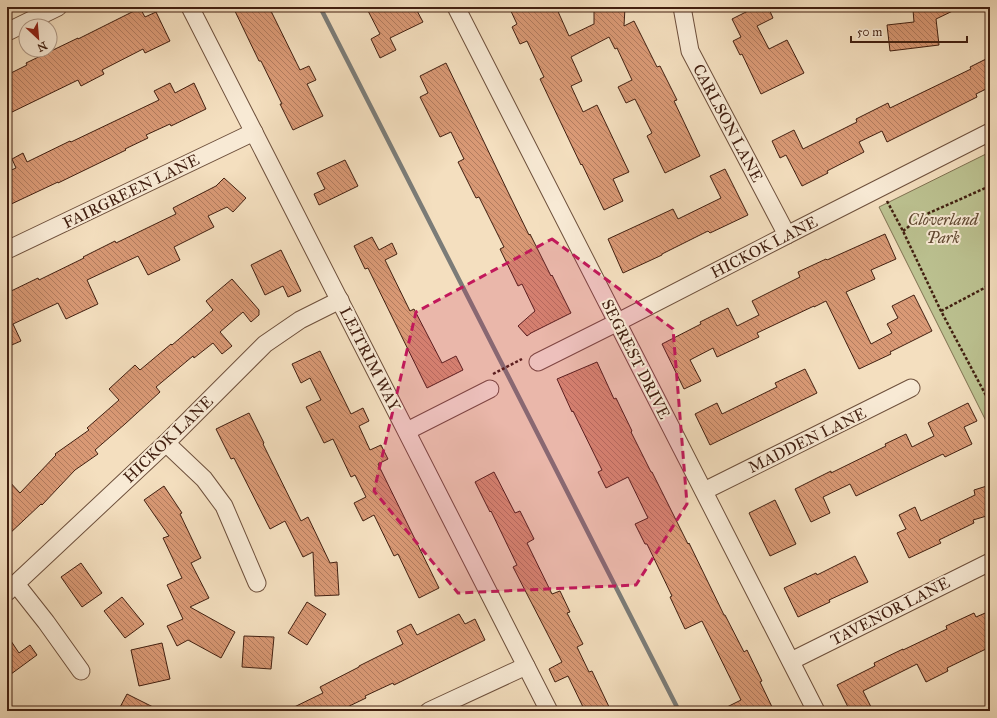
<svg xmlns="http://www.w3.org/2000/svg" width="997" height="718" font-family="'IM FELL Great Primer',serif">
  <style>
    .green { fill: #bcc291; stroke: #7f7151 }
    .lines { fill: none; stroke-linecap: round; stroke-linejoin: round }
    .stream { stroke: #7b7c78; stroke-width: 4.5 }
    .building { fill: url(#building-back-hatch); stroke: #422011 }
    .street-casing { stroke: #6e503c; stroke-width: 19 }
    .path { stroke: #422011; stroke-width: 2.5; stroke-dasharray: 3 2; stroke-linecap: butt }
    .street { stroke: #f8ead5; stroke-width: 17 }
    .marked { fill: #c2185b; fill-opacity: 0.2; stroke: #c2185b; stroke-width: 3; stroke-dasharray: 8 5; stroke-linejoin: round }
    .labels { text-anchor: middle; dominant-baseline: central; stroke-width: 4; stroke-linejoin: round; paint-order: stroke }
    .street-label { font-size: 16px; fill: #422011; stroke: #f8ead5 }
    .park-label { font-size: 16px; font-style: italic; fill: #604831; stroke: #f8ead5 }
  </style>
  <defs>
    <pattern id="building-back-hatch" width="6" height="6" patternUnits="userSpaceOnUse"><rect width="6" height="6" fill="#d99975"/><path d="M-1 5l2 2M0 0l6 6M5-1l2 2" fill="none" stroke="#b27c5f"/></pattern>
  </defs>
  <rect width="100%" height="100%" fill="#f4dfbf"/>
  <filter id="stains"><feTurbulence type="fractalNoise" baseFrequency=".005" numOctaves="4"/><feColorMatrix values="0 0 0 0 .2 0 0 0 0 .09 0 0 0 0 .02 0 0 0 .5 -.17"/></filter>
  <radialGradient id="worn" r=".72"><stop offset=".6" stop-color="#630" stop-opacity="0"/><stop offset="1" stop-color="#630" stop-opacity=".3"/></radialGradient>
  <!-- green -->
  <polygon class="green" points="990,152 990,429 879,207"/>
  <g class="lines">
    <!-- stream -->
    <polyline class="stream" points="320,7 679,711"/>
  </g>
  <!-- building -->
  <g class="building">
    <polygon points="233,7 269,7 300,70 309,66 316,80 307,84 323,116 293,130 280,104 282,104 261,61 259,61"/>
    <polygon points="366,7 415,7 423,22 390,38 396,50 380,58 371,39 380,34"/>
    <polygon points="509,7 556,7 569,36 594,24 594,7 625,7 624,26 634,21 657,67 660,66 677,100 674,101 700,156 665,173 647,136 652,133 635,99 626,103 618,87 632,80 617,48 615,49 609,37 571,57 582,81 571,86 583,112 597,105 629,172 613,179 623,201 604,210 582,164 581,165 540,79 544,77 527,41 520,44 512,27 517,24"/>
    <polygon points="756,7 768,7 773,18 757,26 769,49 787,40 804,73 761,94 742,54 740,55 733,41 741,37 732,19"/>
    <polygon points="940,7 961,7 936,19 939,45 890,51 887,25 914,22 913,10"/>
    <polygon points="140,8 145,17 156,12 170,41 145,53 143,49 102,70 104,74 81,86 78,80 10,113 7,106 7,75 27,65 26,63 78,38 78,39"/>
    <polygon points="990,57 990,87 976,94 977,97 887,142 882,131 859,142 864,152 827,171 828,173 802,186 786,155 780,158 772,141 794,130 803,149 857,122 856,119 888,103 890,108 971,69 970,67"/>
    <polygon points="446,63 508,192 529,235 530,234 551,276 552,275 571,313 531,333 527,336 518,326 535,311 522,284 518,286 500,249 504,247 479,197 476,198 458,162 464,159 451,132 440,137 420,97 428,93 420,76"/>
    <polygon points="170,83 175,93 194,83 206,109 171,126 170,124 146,135 148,138 125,149 126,150 58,183 58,182 7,206 7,172 16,168 12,159 23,153 27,162 70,141 71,142 159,100 154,91"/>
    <polygon points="345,160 358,186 319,205 314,194 325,189 317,173"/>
    <polygon points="725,169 748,215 710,233 708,231 662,254 662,255 623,273 608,239 673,209 678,219 721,198 710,176"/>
    <polygon points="224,178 246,198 233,212 227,207 208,216 214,227 174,247 180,260 148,275 138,256 87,280 98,304 66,319 58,303 13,324 21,341 7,347 7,293 38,278 39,280 84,258 83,257 115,241 116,243 176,214 173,208 216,186"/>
    <polygon points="885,234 896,259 871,270 875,279 846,292 871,344 892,333 887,324 898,318 892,306 914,295 932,331 890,352 891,354 859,369 826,301 814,307 814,306 757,333 759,337 717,357 713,348 690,360 701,381 684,389 662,344 701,324 700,322 728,308 737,326 759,315 752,301 800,277 798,272 826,259 827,260"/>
    <polygon points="372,237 379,250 392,243 397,254 385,260 410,311 414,309 442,363 456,356 463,370 427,388 368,268 365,269 354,246"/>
    <polygon points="281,250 301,291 288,297 283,286 265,295 251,265"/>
    <polygon points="232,279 259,310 259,315 251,322 243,312 220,332 232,346 222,354 213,343 194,358 193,356 156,387 160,392 125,424 95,450 98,454 75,470 42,505 41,504 7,536 7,479 20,493 56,455 55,454 89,430 87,428 119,400 109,389 135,365 140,370 171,344 172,345 213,310 206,301"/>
    <polygon points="320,351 351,414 363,408 369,421 359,426 370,450 381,445 388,459 378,464 439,588 419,598 398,554 394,556 374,515 363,521 354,503 366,497 355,475 351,477 333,439 324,443 306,407 321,400 310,378 301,383 292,364"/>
    <polygon points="597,362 614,399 616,398 632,431 631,432 651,472 652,472 688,544 689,543 724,615 725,615 744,652 747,650 762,681 760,682 774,711 719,711 741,700 702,621 685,629 670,597 672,596 647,544 645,544 635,524 648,518 628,477 606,488 598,472 602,470 573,411 572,412 557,379"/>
    <polygon points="805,369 817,393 710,445 695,414 717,403 722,414 777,387 775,383"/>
    <polygon points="968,403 977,421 964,427 972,444 945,457 943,454 856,496 850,484 823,497 830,513 811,522 795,489 831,471 831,473 886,446 885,444 906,434 912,447 934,436 928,423"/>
    <polygon points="249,413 264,443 263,444 301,521 308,517 330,563 337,562 339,595 315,596 313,552 303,557 285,521 270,529 234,458 231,459 216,429"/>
    <polygon points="494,472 515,513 520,511 534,539 527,543 552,594 560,591 570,612 567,613 583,644 577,647 589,672 592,671 611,711 585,711 568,676 555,682 549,669 562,662 513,567 517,565 491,511 490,512 475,482"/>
    <polygon points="990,485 990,515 973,520 974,523 939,540 941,543 909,558 897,533 906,529 899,515 915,507 921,521 975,495 974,490"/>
    <polygon points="164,486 182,513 180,514 201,558 191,563 209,598 190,607 235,632 221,658 188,640 177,646 167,626 183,619 167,585 182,578 163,538 169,536 144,500"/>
    <polygon points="775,500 796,544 770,556 749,513"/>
    <polygon points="855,556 868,582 829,600 830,602 798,617 784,588 816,573 817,575"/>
    <polygon points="81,563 102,593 82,607 61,577"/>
    <polygon points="122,597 144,624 125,638 104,611"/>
    <polygon points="307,602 326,614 307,645 288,633"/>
    <polygon points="990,611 990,647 947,668 948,671 926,682 917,664 863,691 873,711 850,711 837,685 875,666 874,663 903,649 903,650 947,629 946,626 974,613 976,617"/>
    <polygon points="459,614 465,624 475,619 485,640 394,685 393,683 365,696 366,698 339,711 286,711 323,693 320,687 359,667 359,666 403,644 397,631 411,624 417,635"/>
    <polygon points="7,635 19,653 30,645 37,655 7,677"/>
    <polygon points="244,636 274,637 271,669 242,667"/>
    <polygon points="162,643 170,679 139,686 131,650"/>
    <polygon points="127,694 161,711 118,711"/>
  </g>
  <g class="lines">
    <!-- street casing -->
    <g class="street-casing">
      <g id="street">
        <polyline points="190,7 549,711"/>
        <polyline points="456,7 816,711"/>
        <polyline points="682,7 690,51 787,235"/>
        <polyline points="7,32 58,7"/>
        <polyline points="7,250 254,132"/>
        <polyline points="538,362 618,322 787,235 990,132"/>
        <polyline points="407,431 490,389"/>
        <polyline points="166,443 204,479 224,506 257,583"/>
        <polyline points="704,491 911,388"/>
        <polyline points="16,584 46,622 81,671"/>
        <polyline points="7,592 166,443 265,344 300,320 340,300"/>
        <polyline points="791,661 990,562"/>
        <polyline points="429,711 526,666"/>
      </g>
    </g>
    <!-- path -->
    <g class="path">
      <polyline points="887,201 903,231 941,311 990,403"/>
      <polyline points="903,231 917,220 929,213 990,186"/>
      <polyline points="941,311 990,285"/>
      <polyline points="493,374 522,359"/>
    </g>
    <!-- street -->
    <use href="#street" class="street"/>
  </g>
  <!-- marked area -->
  <path class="marked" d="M 552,239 L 673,329 L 687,504 L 636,585 L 458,593 L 374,491 L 416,312 Z"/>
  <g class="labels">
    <!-- street labels -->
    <g class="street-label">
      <text transform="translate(728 123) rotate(62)">CARLSON LANE</text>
      <text transform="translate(131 191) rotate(-26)">FAIRGREEN LANE</text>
      <text transform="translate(764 247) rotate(-27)">HICKOK LANE</text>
      <text transform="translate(370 359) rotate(63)">LEITRIM WAY</text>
      <text transform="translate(636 359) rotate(63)">SEGREST DRIVE</text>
      <text transform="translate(168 439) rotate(-44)">HICKOK LANE</text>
      <text transform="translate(807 440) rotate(-26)">MADDEN LANE</text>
      <text transform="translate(890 611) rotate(-27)">TAVENOR LANE</text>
    </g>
    <!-- park labels -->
    <g class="park-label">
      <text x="943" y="219">Cloverland<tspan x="943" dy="18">Park</tspan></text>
    </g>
  </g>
  <!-- margin -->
  <rect width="997" height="718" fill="none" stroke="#f4dfbf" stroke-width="24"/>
  <rect x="8" y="8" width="981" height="702" fill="none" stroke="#422011" stroke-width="2"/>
  <rect x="12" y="12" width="973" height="694" fill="none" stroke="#422011"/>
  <!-- north arrow -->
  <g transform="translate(38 38) rotate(154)"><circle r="19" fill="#f8ead5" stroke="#af9987"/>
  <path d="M0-3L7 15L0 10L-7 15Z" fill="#8f2418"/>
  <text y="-6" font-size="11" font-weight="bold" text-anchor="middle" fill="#422011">N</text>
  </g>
  <!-- scale -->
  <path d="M851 36v6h116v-6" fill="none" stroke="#422011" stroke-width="2"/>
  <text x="857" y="36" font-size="12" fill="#422011" stroke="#f8ead5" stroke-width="3" paint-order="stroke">50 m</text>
  <rect width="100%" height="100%" filter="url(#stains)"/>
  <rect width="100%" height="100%" fill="url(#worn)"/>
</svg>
